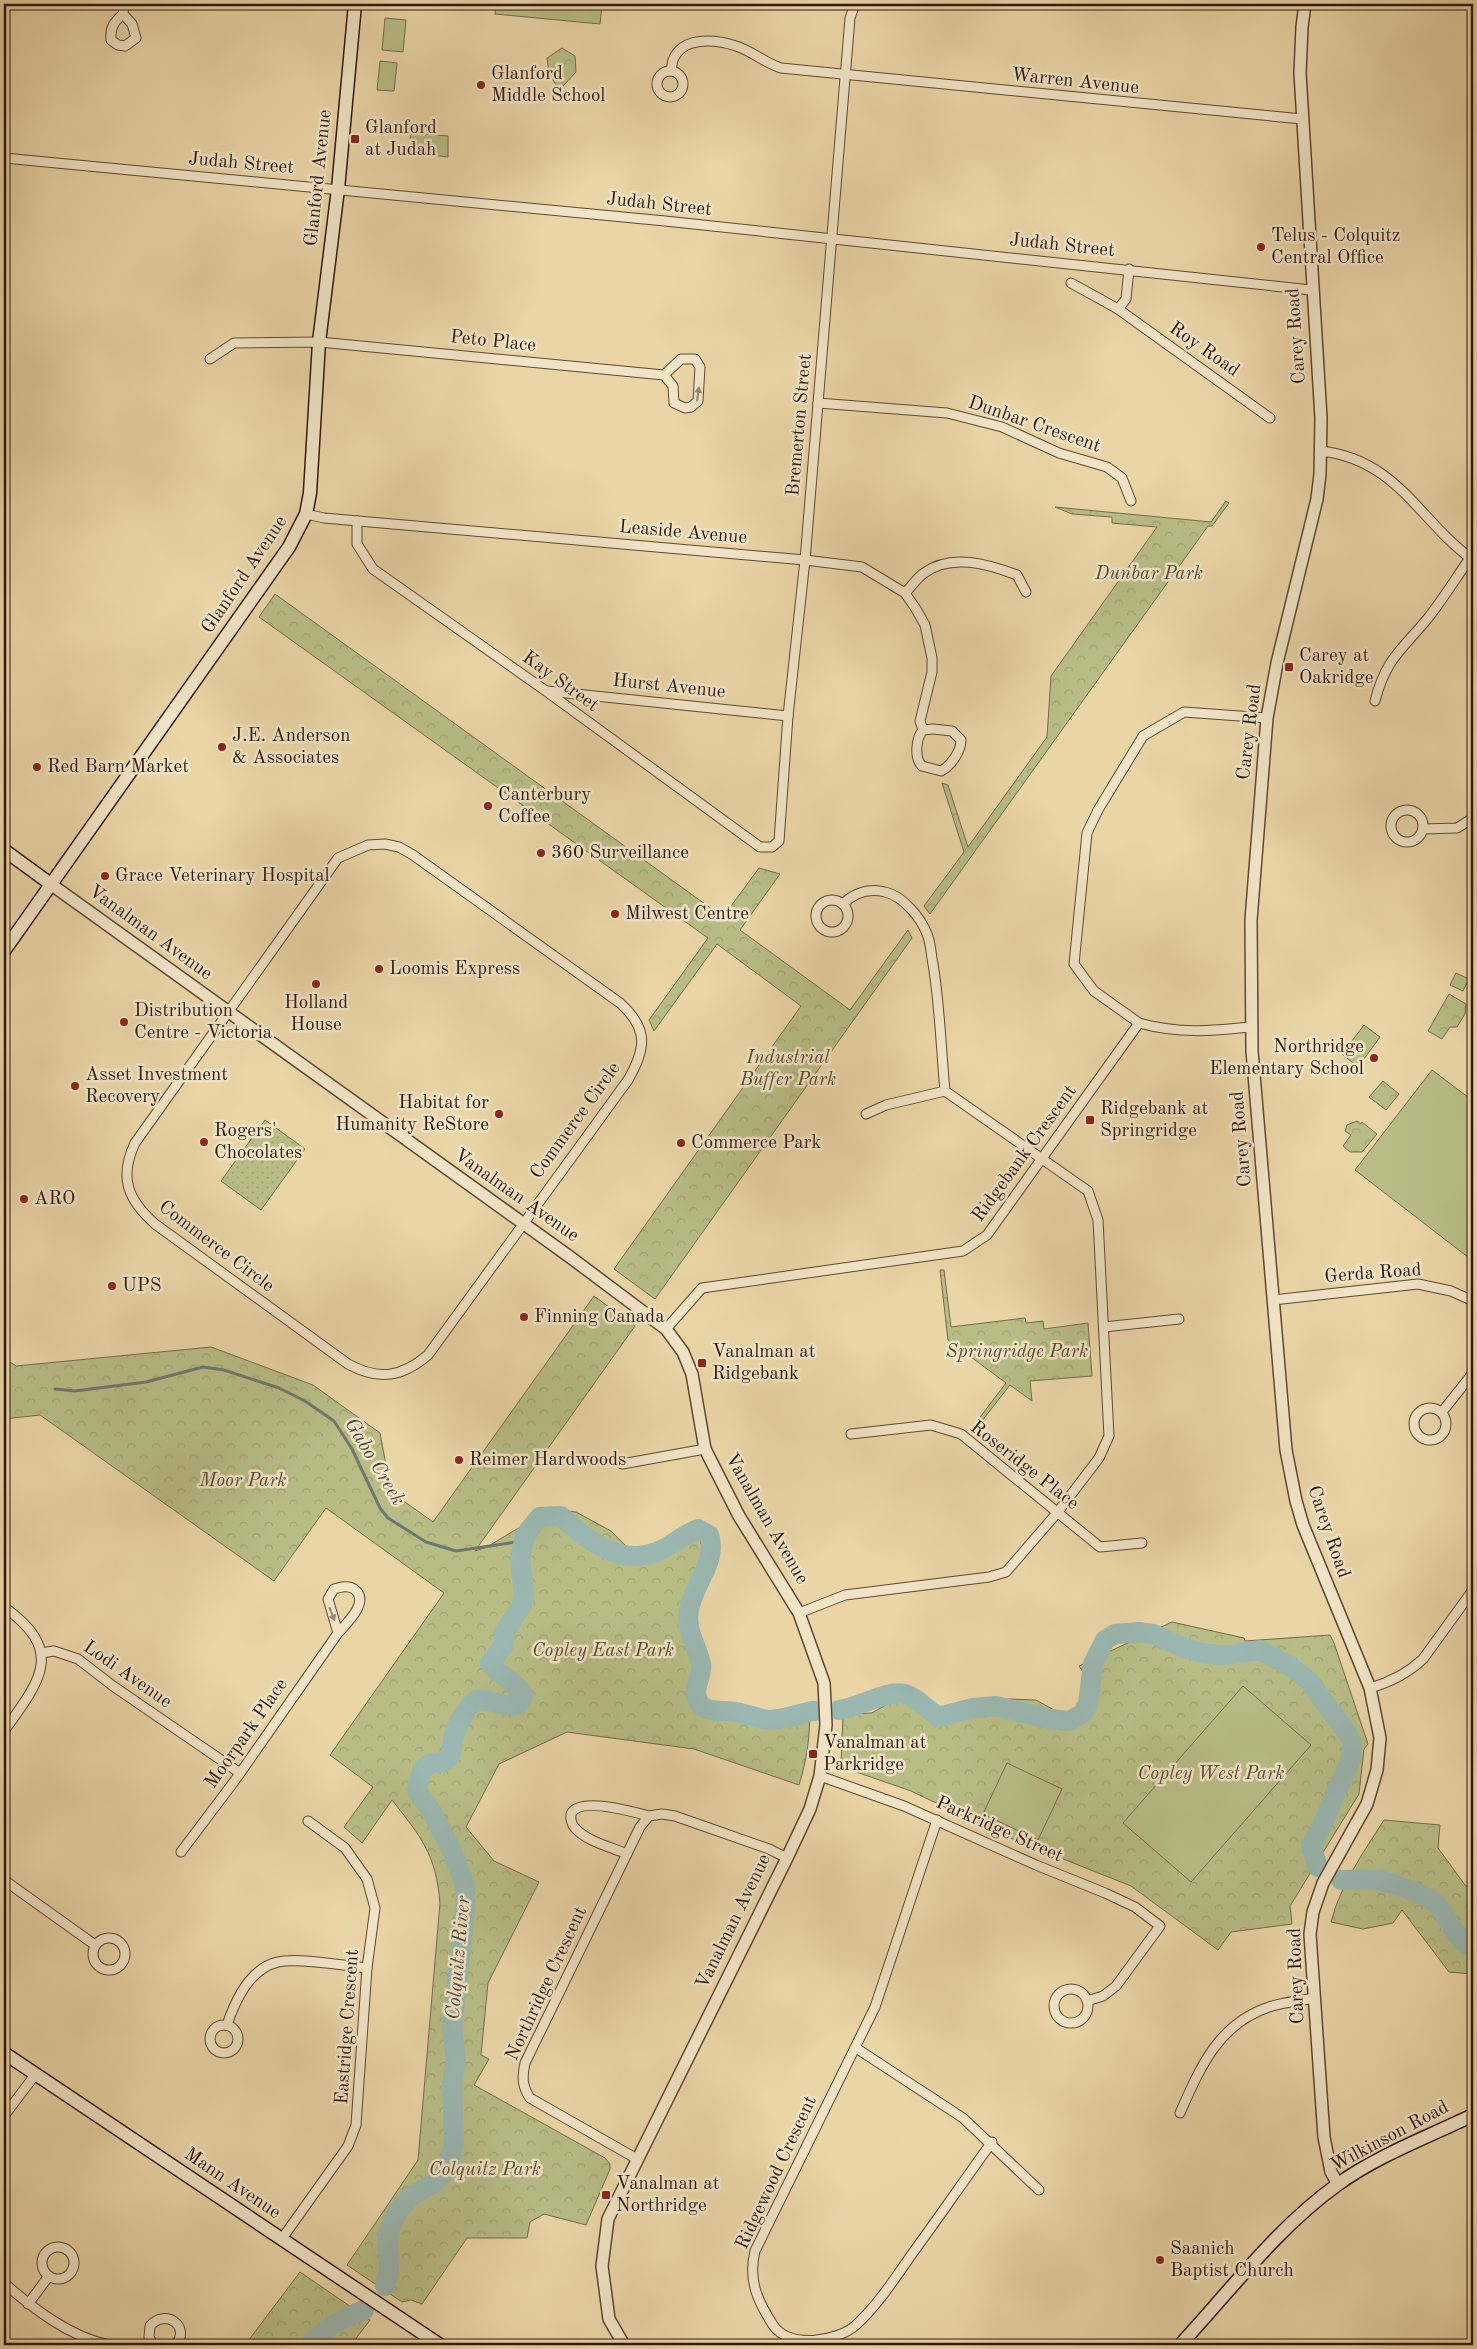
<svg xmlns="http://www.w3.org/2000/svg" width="1477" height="2349" font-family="'Old Standard TT',serif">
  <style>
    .grass { fill: url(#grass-dots); stroke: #746a49 }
    .forest { fill: url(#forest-crowns); stroke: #746a49 }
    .pitch { fill: #b8bd86; stroke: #746a49 }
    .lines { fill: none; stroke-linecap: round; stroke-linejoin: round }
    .stream { stroke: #70776f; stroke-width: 3 }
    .river { stroke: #9ab7b1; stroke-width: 20 }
    .minor-casing { stroke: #5f4733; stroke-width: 11 }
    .tertiary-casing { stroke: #5f4733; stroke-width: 14 }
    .secondary-casing { stroke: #31180c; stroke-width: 15 }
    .minor { stroke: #f1e4c6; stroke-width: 9 }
    .tertiary { stroke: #f1e4c6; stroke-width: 11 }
    .secondary { stroke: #f1e4c6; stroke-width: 12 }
    .oneway { fill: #9b8872 }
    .poi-dot { fill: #8f2418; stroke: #f1e4c6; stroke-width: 2 }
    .labels { text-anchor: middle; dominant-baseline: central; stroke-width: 5; stroke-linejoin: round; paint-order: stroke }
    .poi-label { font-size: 19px; fill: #31180c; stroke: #f1e4c6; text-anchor: start }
    .street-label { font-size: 19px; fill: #31180c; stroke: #f1e4c6 }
    .park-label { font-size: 19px; font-style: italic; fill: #5a4a31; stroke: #f1e4c6 }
    .water-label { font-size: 20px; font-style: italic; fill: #50483e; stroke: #f1e4c6 }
  </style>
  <defs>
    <pattern id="grass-dots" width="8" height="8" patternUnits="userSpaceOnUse" patternTransform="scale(1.25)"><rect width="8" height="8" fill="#b8bd86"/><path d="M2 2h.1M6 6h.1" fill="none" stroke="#9fa272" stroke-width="1.8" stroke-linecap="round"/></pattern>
    <pattern id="forest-crowns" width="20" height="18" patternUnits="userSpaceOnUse" patternTransform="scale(1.25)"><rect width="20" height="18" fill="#b8bd86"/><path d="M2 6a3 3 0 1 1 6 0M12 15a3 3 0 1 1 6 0" fill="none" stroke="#9fa272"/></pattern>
  </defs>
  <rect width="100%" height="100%" fill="#ead5a7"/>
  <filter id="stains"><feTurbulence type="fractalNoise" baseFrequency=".004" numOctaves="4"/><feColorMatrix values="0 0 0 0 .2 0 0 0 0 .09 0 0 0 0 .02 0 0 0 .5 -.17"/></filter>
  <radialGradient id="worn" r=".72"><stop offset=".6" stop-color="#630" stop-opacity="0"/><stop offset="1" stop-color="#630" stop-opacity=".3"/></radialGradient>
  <!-- grass -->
  <polygon class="grass" points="265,1120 305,1149 261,1210 221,1181"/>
  <!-- forest -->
  <g class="forest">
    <polygon points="562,48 575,56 576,72 563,86 556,85 549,73 547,58"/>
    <polygon points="1226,501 1229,503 1212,526 1208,526 930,914 924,906 964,852 942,783 948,785 968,847 1047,737 1051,676 1157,527 1112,523 1112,517 1072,514 1055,507 1211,522"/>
    <polygon points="275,594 723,917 759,868 780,874 740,930 850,1010 908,930 912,938 655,1299 614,1269 801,1006 717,944 654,1031 649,1020 708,938 259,617"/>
    <polygon points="1456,973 1469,979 1463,991 1450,985"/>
    <polygon points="1449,994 1466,1004 1465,1014 1457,1027 1450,1027 1442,1039 1428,1031"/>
    <polygon points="1383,1081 1399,1094 1386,1110 1369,1097"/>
    <polygon points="1357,1121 1361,1124 1362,1122 1377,1134 1362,1152 1350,1152 1343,1146 1351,1135 1345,1131 1347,1125"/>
    <polygon points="940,1270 944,1270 951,1327 1025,1318 1026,1323 1043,1321 1044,1329 1088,1323 1092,1376 1030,1381 1032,1401 1010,1385 974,1431 971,1429 1006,1383 948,1340"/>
    <path d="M 594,1296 L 635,1326 L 475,1551 L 487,1547 L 530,1521 L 545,1508 L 576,1512 L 611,1531 L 629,1549 C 651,1551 682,1525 700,1538 L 701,1544 L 708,1547 C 710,1566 694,1578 689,1595 C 686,1603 689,1614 683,1621 L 688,1648 L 694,1654 L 695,1661 L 695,1689 L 700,1698 L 706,1703 L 732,1706 L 749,1715 L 759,1717 L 809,1706 C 811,1733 807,1759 799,1785 L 694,1749 L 567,1732 L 499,1764 L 466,1827 L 494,1861 L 539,1882 L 488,1983 L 481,2055 L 489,2059 L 474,2085 L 605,2158 L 610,2164 L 610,2169 L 586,2225 L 544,2214 L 530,2222 L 527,2238 L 467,2238 L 422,2304 L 411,2300 L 402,2302 L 347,2265 L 418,2160 L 440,1903 C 436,1854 421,1837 392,1800 L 362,1843 L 344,1827 L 373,1787 L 330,1755 L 444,1593 L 326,1508 L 274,1581 L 40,1415 L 4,1419 L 4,1358 L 16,1366 L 211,1347 L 313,1385 L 380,1433 L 391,1492 L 433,1522 Z"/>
    <path d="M 1172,1622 L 1244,1638 L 1245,1641 L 1330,1635 L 1334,1643 L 1368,1744 L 1364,1749 L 1359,1794 L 1290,1906 L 1292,1924 L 1231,1932 L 1218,1950 L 1131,1886 L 1008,1837 L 911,1791 L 845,1768 L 841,1764 L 843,1714 L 872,1713 L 899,1697 C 915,1698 921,1717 936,1719 L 962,1706 L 1009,1699 L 1036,1700 L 1054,1710 L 1068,1713 L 1078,1711 L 1083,1705 L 1089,1681 L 1079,1666 Z"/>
    <path d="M 1384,1820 L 1440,1825 L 1438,1848 L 1465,1885 L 1473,1891 L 1473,1974 L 1449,1972 L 1402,1910 L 1393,1923 L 1363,1929 L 1331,1922 C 1341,1884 1363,1853 1384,1820 Z"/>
    <polygon points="300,2272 370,2320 351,2345 245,2345"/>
  </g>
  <!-- pitch -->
  <g class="pitch">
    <polygon points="496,4 602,4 600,24 495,14"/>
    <polygon points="385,18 406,20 403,52 382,50"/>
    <polygon points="380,61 397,63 394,91 377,90"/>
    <polygon points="411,133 448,136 448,157 409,153"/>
    <polygon points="1364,1025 1380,1037 1358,1067 1342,1054"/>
    <polygon points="1432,1070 1473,1101 1473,1261 1355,1170"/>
    <polygon points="1243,1686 1311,1745 1191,1882 1123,1823"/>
    <polygon points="1007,1763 1062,1789 1038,1840 983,1814"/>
  </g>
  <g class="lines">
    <!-- stream -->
    <polyline class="stream" points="55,1389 75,1391 146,1382 203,1367 224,1370 279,1388 305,1401 334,1421 352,1449 380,1508 388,1518 426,1542 456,1551 523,1541"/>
    <!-- river -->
    <g class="river">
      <path d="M 839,1710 C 858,1708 888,1689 905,1694 C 916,1697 928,1710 938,1717 L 973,1708 L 996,1706 L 1049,1719 L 1069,1721 L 1082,1714 L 1088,1704 L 1093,1664 L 1105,1640 L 1115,1634 L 1139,1632 L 1153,1634 L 1185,1648 L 1206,1654 L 1228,1655 L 1259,1650 L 1290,1666 L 1309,1681 L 1348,1734"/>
      <path d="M 1318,1867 L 1311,1846 C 1322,1828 1328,1811 1336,1792 C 1343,1775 1353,1763 1352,1744"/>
      <path d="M 1341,1880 C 1353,1880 1365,1879 1376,1880 C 1390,1882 1426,1894 1436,1904 C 1449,1917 1454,1941 1473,1947"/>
      <path d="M 385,2286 L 389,2271 L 388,2234 L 397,2212 L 411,2196 L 433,2184 L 447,2170 L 454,2143 L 452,2084 L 456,2061 L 452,2028 L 466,1903 L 465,1885 L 453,1853 L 432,1812 L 417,1791 C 423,1747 442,1772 450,1755 C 452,1751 452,1745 453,1740 C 457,1723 464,1712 476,1700 C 490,1698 504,1709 518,1705 L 523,1696 C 520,1685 498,1675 490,1663 L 504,1645 L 504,1633 L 522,1605 L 524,1594 L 520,1560 L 525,1535 L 540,1517 L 561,1516 C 589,1543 625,1570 665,1548 C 676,1542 685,1534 698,1529 L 709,1535 C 718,1562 693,1584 689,1610 C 685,1630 697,1645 701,1664 C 703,1674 695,1684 696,1694 C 699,1716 721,1709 736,1712 C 747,1714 758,1719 769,1720 C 784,1720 800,1713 814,1711"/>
      <path d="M 310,2345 C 322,2328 346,2318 364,2310"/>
    </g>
    <!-- minor casing -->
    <g class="minor-casing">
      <g id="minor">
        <path d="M 123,14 L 132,24 L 136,38 L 125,46 L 118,45 L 111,40 C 110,27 114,22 123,14 L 124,4"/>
        <path d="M 671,71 C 672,66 672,60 675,56 C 686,36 718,40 736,46 C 752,51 765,63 781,68 L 1302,119"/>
        <circle cx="670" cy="84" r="13"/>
        <polyline points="4,158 665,221 1311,290"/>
        <polyline points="1071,283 1118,309 1270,418"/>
        <polyline points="1118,309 1126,299 1129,269"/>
        <polyline points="210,359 234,343 319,342 664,375 673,386 674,403 685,408 691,407 698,401 700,367 695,359 681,359 664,375"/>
        <polyline points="818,403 947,413 1002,427 1059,453 1107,467 1122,478 1131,501"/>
        <path d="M 1321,451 C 1398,460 1418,520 1473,560"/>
        <polyline points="306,514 324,518 805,560 862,567 905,593 916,609 925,625 932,658 932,672 920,721 923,730"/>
        <polyline points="357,521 357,544 373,569 546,691 760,847 772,847 779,841 788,716 805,560 850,18 855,4"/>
        <path d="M 905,593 C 911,587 917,578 924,573 C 951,553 988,564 1017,575 L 1026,592"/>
        <polyline points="547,691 788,716"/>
        <path d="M 1375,701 C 1386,658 1402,650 1428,618 C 1443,599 1456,578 1470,558"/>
        <path d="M 933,729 L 952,731 L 961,740 C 961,751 951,766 941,771 L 922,766 C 914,758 916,738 923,730 Z"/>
        <circle cx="1407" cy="826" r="16"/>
        <polyline points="1423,829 1457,828 1473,818"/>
        <path d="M 385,844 L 399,847 L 413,855 L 620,1003 C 649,1029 646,1049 628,1080 L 428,1355 C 402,1377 379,1381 348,1364 L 155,1224 C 127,1199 119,1177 135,1143 L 338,858 L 368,845 Z"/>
        <circle cx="832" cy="916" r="16"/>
        <path d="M 843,904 C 854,893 869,888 885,892 C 903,896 921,918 927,934 C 931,943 931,955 933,964 C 940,1006 941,1049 945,1091"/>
        <polyline points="1139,1023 1094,991 1074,964 1087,833 1098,810 1143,736 1184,712 1267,718"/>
        <polyline points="866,1114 886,1105 945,1091"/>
        <polyline points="1273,1300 1418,1284 1451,1291 1473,1301"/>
        <polyline points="1104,1327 1179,1319"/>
        <path d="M 666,1329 L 702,1288 L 963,1251 L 987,1235 L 1139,1023 C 1179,1034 1211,1031 1251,1027"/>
        <circle cx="1430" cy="1424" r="16"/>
        <polyline points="1442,1412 1473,1373"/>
        <polyline points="851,1434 931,1425 961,1434 1100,1547 1142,1543"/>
        <polyline points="622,1464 705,1449"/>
        <path d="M 4,1607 C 66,1651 40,1681 4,1731"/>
        <polyline points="799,1613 845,1595 989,1577 1006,1572 1057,1513 1099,1458 1109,1436 1098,1220 1088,1191 945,1091"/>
        <polyline points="41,1653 54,1651 78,1659 113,1686 240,1773"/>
        <path d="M 1370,1688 C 1391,1682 1407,1674 1423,1659 L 1473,1590"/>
        <polyline points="820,1776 904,1806 1036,1865 1105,1893 1135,1907 1160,1926 1116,1986 1103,1996 1087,2001"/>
        <path d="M 937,1820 L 875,2007 L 755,2251 C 748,2280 757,2300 773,2325 C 789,2349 837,2342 856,2325 C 878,2305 895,2278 912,2254 C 939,2217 965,2179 992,2142"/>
        <path d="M 181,1852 L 236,1779 L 338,1633 C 346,1624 371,1601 354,1589 C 348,1585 341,1587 334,1589 L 328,1599 L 338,1633"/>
        <path d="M 627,1854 C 611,1847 586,1841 575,1828 C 572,1825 570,1819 571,1814 C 579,1796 634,1812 649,1816"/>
        <polyline points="4,1880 95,1945"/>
        <circle cx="109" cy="1954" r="16"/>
        <circle cx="1071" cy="2006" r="17"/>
        <path d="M 227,2025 C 235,2001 250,1968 278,1962 C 296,1957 347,1966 367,1968"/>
        <circle cx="224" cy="2039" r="14"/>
        <polyline points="856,2048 963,2118 1039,2190"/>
        <path d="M 1180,2113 C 1200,2068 1218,2024 1269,2007 C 1283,2002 1300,2001 1314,1998"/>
        <polyline points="4,2116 35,2075"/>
        <path d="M 637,2159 L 530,2098 C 522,2086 522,2078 525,2063 L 640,1827 L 649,1816 L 662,1814 L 675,1816 L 769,1849 L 787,1858"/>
        <polyline points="281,2240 348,2146 356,2125 367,1968 375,1908 367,1879 345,1848 308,1821"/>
        <circle cx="58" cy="2263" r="16"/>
        <path d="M 4,2283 C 34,2309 70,2337 109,2345"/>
        <polyline points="28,2304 49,2276"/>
        <polyline points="140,2345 151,2343"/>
        <path d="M 153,2345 L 149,2337 L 150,2326 C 165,2308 191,2326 176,2345"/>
      </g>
    </g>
    <!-- tertiary casing -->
    <g class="tertiary-casing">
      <g id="tertiary">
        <polyline points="1305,4 1302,27 1300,73 1321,418 1320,474 1317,499 1277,663 1267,718 1251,920 1252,1051 1286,1450 1296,1501 1303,1525 1370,1688 1380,1738 1377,1770 1367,1804 1323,1883 1313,1912 1310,1934 1324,2137 1331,2172 1338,2184"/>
        <polyline points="52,885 570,1257 666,1329 683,1352 692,1374 705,1449 739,1516 799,1613 824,1683 826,1725 820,1776 810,1809 787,1858 608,2219 602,2266 609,2319 624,2345"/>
      </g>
    </g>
    <!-- secondary casing -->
    <g class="secondary-casing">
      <g id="secondary">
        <polyline points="4,850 52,885"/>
        <polyline points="4,951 289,547 306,514 310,493 319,342 338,189 355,4"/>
        <polyline points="4,2053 440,2345"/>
        <path d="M 1180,2345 C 1229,2292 1278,2227 1337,2185 C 1378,2155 1428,2137 1473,2115"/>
      </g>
    </g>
    <!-- minor -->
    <use href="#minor" class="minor"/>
    <!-- tertiary -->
    <use href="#tertiary" class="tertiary"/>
    <!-- secondary -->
    <use href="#secondary" class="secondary"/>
  </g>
  <!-- one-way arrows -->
  <defs><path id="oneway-solid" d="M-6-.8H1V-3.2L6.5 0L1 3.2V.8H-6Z" transform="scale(1.25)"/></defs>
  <g class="oneway">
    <use href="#oneway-solid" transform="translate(698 394) rotate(-82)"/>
    <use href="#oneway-solid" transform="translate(332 1614) rotate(68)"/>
  </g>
  <!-- markers -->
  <g class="poi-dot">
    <circle cx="481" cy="85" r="5"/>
    <rect x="350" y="134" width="10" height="10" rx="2.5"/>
    <circle cx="1261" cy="247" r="5"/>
    <rect x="1284" y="662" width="10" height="10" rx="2.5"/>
    <circle cx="222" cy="747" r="5"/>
    <circle cx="37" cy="767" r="5"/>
    <circle cx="488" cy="806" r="5"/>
    <circle cx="541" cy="853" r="5"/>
    <circle cx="105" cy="876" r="5"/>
    <circle cx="615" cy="914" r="5"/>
    <circle cx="379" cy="969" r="5"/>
    <circle cx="316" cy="984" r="5"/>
    <circle cx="124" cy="1022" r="5"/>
    <circle cx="1374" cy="1058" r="5"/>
    <circle cx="75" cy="1086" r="5"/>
    <circle cx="499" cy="1114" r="5"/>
    <rect x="1085" y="1115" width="10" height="10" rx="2.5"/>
    <circle cx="204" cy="1142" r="5"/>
    <circle cx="681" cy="1143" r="5"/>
    <circle cx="24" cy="1199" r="5"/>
    <circle cx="112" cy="1286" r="5"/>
    <circle cx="524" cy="1317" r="5"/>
    <rect x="697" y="1358" width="10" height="10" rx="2.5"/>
    <circle cx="459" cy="1460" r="5"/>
    <rect x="808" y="1749" width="10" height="10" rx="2.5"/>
    <rect x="601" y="2190" width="10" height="10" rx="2.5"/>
    <circle cx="1160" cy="2260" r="5"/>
  </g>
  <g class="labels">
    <!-- poi labels -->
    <g class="poi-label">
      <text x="491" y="74">Glanford<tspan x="491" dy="22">Middle School</tspan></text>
      <text x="365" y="128">Glanford<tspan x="365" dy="22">at Judah</tspan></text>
      <text x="1271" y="236">Telus - Colquitz<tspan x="1271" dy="22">Central Office</tspan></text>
      <text x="1299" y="656">Carey at<tspan x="1299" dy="22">Oakridge</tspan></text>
      <text x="232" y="736">J.E. Anderson<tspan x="232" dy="22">&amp; Associates</tspan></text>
      <text x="47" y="767">Red Barn Market</text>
      <text x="498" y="795">Canterbury<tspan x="498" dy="22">Coffee</tspan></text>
      <text x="551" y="853">360 Surveillance</text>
      <text x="115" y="876">Grace Veterinary Hospital</text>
      <text x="625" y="914">Milwest Centre</text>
      <text x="389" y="969">Loomis Express</text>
      <text x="316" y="1003" text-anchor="middle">Holland<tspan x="316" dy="22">House</tspan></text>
      <text x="134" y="1011">Distribution<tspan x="134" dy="22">Centre - Victoria</tspan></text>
      <text x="1364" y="1047" text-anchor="end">Northridge<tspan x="1364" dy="22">Elementary School</tspan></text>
      <text x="85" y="1075">Asset Investment<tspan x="85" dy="22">Recovery</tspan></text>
      <text x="489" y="1103" text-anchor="end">Habitat for<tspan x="489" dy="22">Humanity ReStore</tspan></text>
      <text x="1100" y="1109">Ridgebank at<tspan x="1100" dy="22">Springridge</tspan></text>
      <text x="214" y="1131">Rogers'<tspan x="214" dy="22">Chocolates</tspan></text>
      <text x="691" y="1143">Commerce Park</text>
      <text x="34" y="1199">ARO</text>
      <text x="122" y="1286">UPS</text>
      <text x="534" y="1317">Finning Canada</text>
      <text x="712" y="1352">Vanalman at<tspan x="712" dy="22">Ridgebank</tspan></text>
      <text x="469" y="1460">Reimer Hardwoods</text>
      <text x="823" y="1743">Vanalman at<tspan x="823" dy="22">Parkridge</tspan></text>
      <text x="616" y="2184">Vanalman at<tspan x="616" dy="22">Northridge</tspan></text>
      <text x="1170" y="2249">Saanich<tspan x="1170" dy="22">Baptist Church</tspan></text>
    </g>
    <!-- street labels -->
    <g class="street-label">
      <text transform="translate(1075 82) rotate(6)">Warren Avenue</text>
      <text transform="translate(241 164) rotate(5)">Judah Street</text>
      <text transform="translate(319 178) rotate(-84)">Glanford Avenue</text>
      <text transform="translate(659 205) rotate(6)">Judah Street</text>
      <text transform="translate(1062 246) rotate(6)">Judah Street</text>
      <text transform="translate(1297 336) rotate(-94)">Carey Road</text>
      <text transform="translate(493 342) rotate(6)">Peto Place</text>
      <text transform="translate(1204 350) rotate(35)">Roy Road</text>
      <text transform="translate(800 425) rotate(-85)">Bremerton Street</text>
      <text transform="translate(1034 425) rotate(19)">Dunbar Crescent</text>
      <text transform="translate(683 533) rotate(5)">Leaside Avenue</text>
      <text transform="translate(245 575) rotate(-56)">Glanford Avenue</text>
      <text transform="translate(560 682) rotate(36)">Kay Street</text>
      <text transform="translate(669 687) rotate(6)">Hurst Avenue</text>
      <text transform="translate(1250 732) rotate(-83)">Carey Road</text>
      <text transform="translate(150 933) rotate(36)">Vanalman Avenue</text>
      <text transform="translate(576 1121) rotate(-54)">Commerce Circle</text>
      <text transform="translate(1242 1139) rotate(-95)">Carey Road</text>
      <text transform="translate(1025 1154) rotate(-54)">Ridgebank Crescent</text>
      <text transform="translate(516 1196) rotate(35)">Vanalman Avenue</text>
      <text transform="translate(216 1247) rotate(37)">Commerce Circle</text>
      <text transform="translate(1373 1274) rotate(-4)">Gerda Road</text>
      <text transform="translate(1024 1466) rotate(38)">Roseridge Place</text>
      <text transform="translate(766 1519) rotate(60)">Vanalman Avenue</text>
      <text transform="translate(1328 1532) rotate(71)">Carey Road</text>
      <text transform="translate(127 1675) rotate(35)">Lodi Avenue</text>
      <text transform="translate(247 1734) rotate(-55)">Moorpark Place</text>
      <text transform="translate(999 1830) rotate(24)">Parkridge Street</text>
      <text transform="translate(734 1922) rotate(-64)">Vanalman Avenue</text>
      <text transform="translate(1297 1976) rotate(-92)">Carey Road</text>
      <text transform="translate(547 1984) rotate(-65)">Northridge Crescent</text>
      <text transform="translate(348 2027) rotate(-86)">Eastridge Crescent</text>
      <text transform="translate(1390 2137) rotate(-28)">Wilkinson Road</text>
      <text transform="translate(777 2173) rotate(-65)">Ridgewood Crescent</text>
      <text transform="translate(232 2184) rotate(34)">Mann Avenue</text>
    </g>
    <!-- park labels -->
    <g class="park-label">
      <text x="1149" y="574">Dunbar Park</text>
      <text x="788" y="1058">Industrial<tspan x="788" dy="22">Buffer Park</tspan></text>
      <text x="1017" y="1352">Springridge Park</text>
      <text x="243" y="1481">Moor Park</text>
      <text x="603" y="1651">Copley East Park</text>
      <text x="1211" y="1774">Copley West Park</text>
      <text x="485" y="2170">Colquitz Park</text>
    </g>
    <!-- water labels -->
    <g class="water-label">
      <text transform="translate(374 1462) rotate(59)">Gabo Creek</text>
      <text transform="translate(459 1958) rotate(-85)">Colquitz River</text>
    </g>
  </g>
  <!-- margin -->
  <rect width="1477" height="2349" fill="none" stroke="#ead5a7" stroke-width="20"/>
  <rect x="5" y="5" width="1467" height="2339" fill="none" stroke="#31180c" stroke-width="2.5"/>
  <rect x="10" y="10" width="1457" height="2329" fill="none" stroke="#31180c"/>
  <rect width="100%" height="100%" filter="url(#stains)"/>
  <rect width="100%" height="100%" fill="url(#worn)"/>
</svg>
